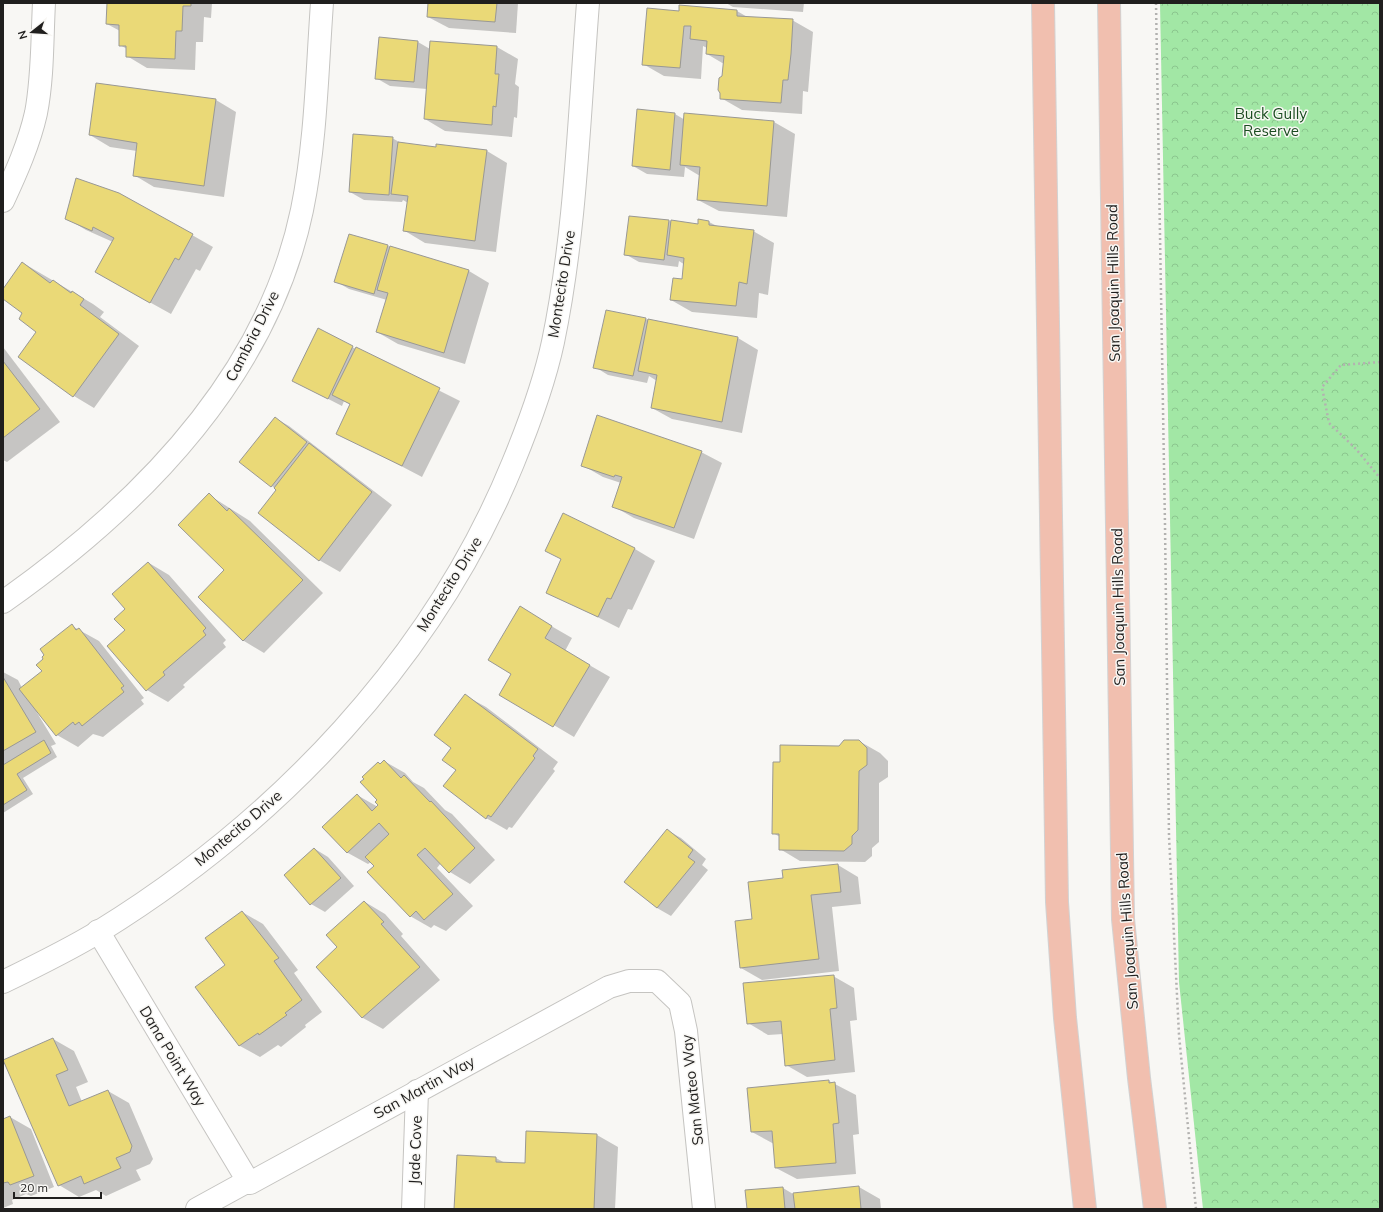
<svg xmlns="http://www.w3.org/2000/svg" width="1383" height="1212" font-family="Mulish,sans-serif">
  <style>
    .forest { fill: url(#forest-crowns) }
    .shadow { fill: #0003 }
    .building { fill: #ead977; stroke: #999895 }
    .lines { fill: none; stroke-linecap: round; stroke-linejoin: round }
    .minor-casing { stroke: #c5c4c1; stroke-width: 24 }
    .major-casing { stroke: #d2d2d2; stroke-width: 24 }
    .path { stroke: #b3b2b0; stroke-width: 2.5; stroke-dasharray: 2 3; stroke-linecap: butt }
    .minor { stroke: #fff; stroke-width: 22 }
    .major { stroke: #f1bfaf; stroke-width: 22 }
    .labels { text-anchor: middle; dominant-baseline: central; stroke-width: 3; stroke-linejoin: round; paint-order: stroke }
    .park-label { font-size: 15px; fill: #1a4c20; stroke: #f8f7f4 }
    .street-label { font-size: 15px; fill: #201f1e; stroke: #f8f7f4 }
  </style>
  <defs>
    <pattern id="forest-crowns" width="20" height="18" patternUnits="userSpaceOnUse"><rect width="20" height="18" fill="#a2e7a5"/><path d="M2 6a3 3 0 1 1 6 0M12 15a3 3 0 1 1 6 0" fill="none" stroke="#8bc68e"/></pattern>
  </defs>
  <rect width="100%" height="100%" fill="#f8f7f4"/>
  <!-- forest -->
  <polygon class="forest" points="1160,3 1380,3 1380,1209 1203,1209 1179,982"/>
  <!-- shadow -->
  <g class="shadow">
    <polygon points="108,3 212,3 211,18 204,17 203,42 196,42 195,70 147,68 127,56 127,49 120,45 120,31 107,24"/>
    <polygon points="429,3 518,3 516,33 449,28 428,17"/>
    <polygon points="726,3 804,3 803,12 733,7"/>
    <polygon points="737,11 749,18 792,20 813,32 808,92 803,91 802,114 742,110 721,98 724,64 707,54 707,48 703,46 701,79 664,76 643,64 680,12"/>
    <polygon points="418,42 430,49 431,42 497,47 518,59 515,84 519,87 517,118 514,117 512,137 445,131 425,119 427,89 390,86 376,78"/>
    <polygon points="216,100 236,112 224,197 154,187 134,175 137,151 110,147 90,135"/>
    <polygon points="675,114 685,120 685,114 774,122 795,134 787,217 719,211 698,200 700,176 685,167 684,177 647,174 633,166"/>
    <polygon points="392,138 403,144 437,149 487,151 507,163 496,252 425,243 405,231 408,203 403,200 402,202 364,200 350,192"/>
    <polygon points="66,218 192,235 213,247 200,271 196,269 171,314 117,284 113,242 86,230"/>
    <polygon points="699,220 709,222 719,227 753,231 774,243 768,295 759,293 757,318 692,312 671,300 683,281 685,265 679,261 678,267 639,262 625,254 669,221 699,225"/>
    <polygon points="388,246 469,271 489,283 465,364 398,344 377,332 387,300 349,289 335,281"/>
    <polygon points="23,263 93,304 104,312 100,317 139,346 94,408 74,396 19,356 37,332 24,313 3,298 3,291"/>
    <polygon points="645,319 738,338 758,350 742,433 672,419 652,408 657,381 649,376 647,383 608,375 595,367"/>
    <polygon points="318,330 460,401 422,477 338,433 351,405 344,401 342,406 293,381"/>
    <polygon points="3,347 60,422 7,462 3,460"/>
    <polygon points="275,418 289,426 392,505 340,572 319,560 277,490 241,462"/>
    <polygon points="701,452 722,463 694,539 634,518 613,506 621,483 603,477 582,465"/>
    <polygon points="209,495 250,521 323,593 264,653 244,641 199,597 225,570"/>
    <polygon points="563,515 635,549 655,561 632,610 628,609 619,628 548,592 562,559"/>
    <polygon points="149,563 169,575 226,640 223,643 226,647 183,685 185,687 168,702 147,690 108,646 126,630 126,609"/>
    <polygon points="520,608 572,638 565,651 610,677 574,737 501,694 513,674"/>
    <polygon points="72,626 99,641 144,698 141,700 144,704 103,737 93,734 78,747 57,735 36,711 56,744 51,746 57,757 23,778 33,794 3,813 3,672 18,680 22,688 43,672 45,659"/>
    <polygon points="466,696 486,707 558,762 553,769 555,771 512,828 509,827 507,830 486,818 457,770 452,748"/>
    <polygon points="859,741 880,753 888,761 888,777 879,783 879,842 872,848 872,856 865,862 800,861 780,849 780,837 773,833 781,763"/>
    <polygon points="384,761 405,773 413,782 424,788 445,810 452,814 495,860 470,884 450,872 441,863 437,868 473,906 446,931 434,925 431,928 410,916 371,862 368,864 348,853 323,827 357,795 378,807 380,805 380,764"/>
    <polygon points="667,830 681,838 706,859 702,865 708,870 671,916 657,908 626,882"/>
    <polygon points="315,849 328,857 354,886 325,912 311,904"/>
    <polygon points="838,865 858,877 861,904 832,907 839,971 762,980 741,968 753,920 784,878"/>
    <polygon points="365,902 385,914 403,934 401,936 440,980 383,1029 363,1018 317,967 339,948"/>
    <polygon points="242,912 263,924 298,970 294,973 322,1012 305,1025 306,1027 281,1047 278,1045 260,1057 240,1046 197,987 226,965"/>
    <polygon points="833,976 854,988 857,1020 850,1021 855,1072 807,1077 786,1065 783,1034 768,1035 748,1023"/>
    <polygon points="53,1039 74,1051 88,1082 76,1087 82,1102 108,1091 129,1103 153,1159 150,1164 136,1170 141,1180 106,1196 96,1190 79,1197 59,1185"/>
    <polygon points="829,1081 856,1095 859,1134 853,1135 856,1174 797,1179 776,1168 774,1144 752,1132"/>
    <polygon points="10,1117 31,1129 54,1187 31,1196 26,1194 12,1200 13,1204 3,1208 3,1120"/>
    <polygon points="527,1132 597,1135 618,1147 615,1209 455,1209 496,1158 505,1163 526,1164"/>
    <polygon points="859,1187 880,1199 881,1209 748,1209 746,1191 783,1188 793,1194"/>
  </g>
  <!-- building -->
  <g class="building">
    <polygon points="107,3 191,3 191,6 183,6 182,31 176,31 175,59 126,57 126,46 119,46 119,25 106,24"/>
    <polygon points="428,3 497,3 495,22 427,17"/>
    <polygon points="679,5 737,10 737,16 793,19 791,54 788,80 783,80 781,103 720,99 720,93 718,90 719,78 722,76 724,56 706,54 707,41 690,39 691,26 684,26 680,68 642,65 647,8 679,11"/>
    <polygon points="379,37 418,41 414,82 375,79"/>
    <polygon points="430,41 497,46 495,74 499,74 496,107 493,106 492,125 424,119"/>
    <polygon points="96,83 216,99 204,186 133,176 137,143 89,135"/>
    <polygon points="637,109 675,113 670,170 632,166"/>
    <polygon points="684,113 774,121 767,206 697,200 700,167 680,165"/>
    <polygon points="353,134 393,137 389,195 349,192"/>
    <polygon points="398,142 436,147 436,144 487,150 475,241 403,231 408,196 391,194"/>
    <polygon points="76,178 119,193 193,234 179,260 175,258 150,303 95,272 114,238 93,227 92,231 65,219"/>
    <polygon points="629,216 669,220 664,260 624,255"/>
    <polygon points="698,219 709,221 709,225 754,230 747,284 739,282 736,306 670,300 673,278 682,279 684,258 667,255 671,220 698,224"/>
    <polygon points="349,234 388,245 374,294 334,282"/>
    <polygon points="390,246 469,270 444,353 376,332 388,293 377,290"/>
    <polygon points="22,262 50,283 53,280 71,293 72,291 84,299 80,305 119,334 73,397 18,357 36,332 19,319 22,313 3,299 3,289"/>
    <polygon points="606,310 646,318 633,376 593,368"/>
    <polygon points="648,319 738,337 722,422 651,408 657,375 638,371"/>
    <polygon points="318,328 353,346 328,399 292,381"/>
    <polygon points="356,347 440,388 402,466 336,434 350,404 332,395"/>
    <polygon points="3,361 40,409 3,438"/>
    <polygon points="597,415 702,451 674,528 612,507 622,477 615,475 614,477 581,466"/>
    <polygon points="275,417 307,442 271,487 239,462"/>
    <polygon points="309,443 372,492 319,561 258,513 276,490 274,488"/>
    <polygon points="209,493 227,511 229,508 303,580 243,641 198,597 224,570 178,525"/>
    <polygon points="563,513 635,548 611,599 607,598 598,617 546,593 561,559 545,551"/>
    <polygon points="148,562 206,628 203,631 206,635 163,672 165,675 146,691 107,646 125,630 114,619 125,609 112,594"/>
    <polygon points="520,606 552,626 545,638 590,665 553,727 499,695 511,674 488,660"/>
    <polygon points="72,624 76,630 79,628 124,686 121,688 124,692 82,726 79,722 75,725 73,722 56,736 19,689 42,671 36,665 43,659 42,657 44,655 40,649"/>
    <polygon points="3,677 36,732 3,751"/>
    <polygon points="465,694 538,749 533,756 535,758 491,817 488,815 486,819 443,786 456,770 442,760 451,748 434,735"/>
    <polygon points="44,740 51,753 17,774 27,790 3,805 3,765"/>
    <polygon points="844,740 859,740 867,748 867,765 859,771 858,830 852,836 852,844 844,851 779,850 779,834 772,834 773,762 780,762 780,745 839,746"/>
    <polygon points="384,760 401,778 404,775 430,802 431,801 475,848 449,873 425,848 417,855 453,894 424,920 416,911 410,917 367,872 374,866 365,857 389,834 379,823 347,853 322,827 357,794 372,811 378,805 375,802 377,800 360,782 364,779 362,777 378,762 380,764"/>
    <polygon points="667,829 693,850 688,857 695,862 657,908 624,882"/>
    <polygon points="314,848 341,878 310,905 284,875"/>
    <polygon points="838,864 841,892 811,895 819,959 740,968 735,921 752,919 748,882 783,878 782,870"/>
    <polygon points="364,901 384,922 381,924 420,967 362,1018 316,967 337,947 326,935"/>
    <polygon points="242,911 279,958 274,961 302,1000 285,1013 287,1015 259,1035 258,1033 239,1046 195,987 225,965 205,938"/>
    <polygon points="834,975 837,1008 830,1009 835,1060 785,1066 781,1021 747,1024 743,983"/>
    <polygon points="53,1038 68,1070 56,1075 69,1106 108,1090 132,1146 130,1152 116,1158 121,1168 84,1184 81,1176 58,1186 3,1060"/>
    <polygon points="829,1080 829,1083 835,1082 839,1123 833,1124 836,1163 775,1168 772,1131 751,1132 747,1088"/>
    <polygon points="10,1116 34,1176 10,1185 8,1182 3,1183 3,1119"/>
    <polygon points="526,1131 597,1134 594,1209 454,1209 457,1155 496,1157 496,1162 525,1163"/>
    <polygon points="859,1186 861,1209 795,1209 793,1193"/>
    <polygon points="783,1187 785,1209 747,1209 745,1190"/>
  </g>
  <g class="lines">
    <!-- minor casing -->
    <g class="minor-casing">
      <g id="minor">
        <path d="M 3,201 C 16,173 29,144 36,113 C 43,77 42,39 44,3"/>
        <path d="M 3,602 C 138,507 267,378 302,210 C 316,142 317,72 322,3"/>
        <polyline points="98,931 248,1181"/>
        <path d="M 3,982 C 36,966 69,950 100,931 C 278,821 433,659 513,463 C 529,424 544,384 553,342 C 576,231 579,116 588,3"/>
        <polyline points="197,1209 248,1181 250,1183 609,987 629,981 657,981 680,1003 686,1031 704,1209"/>
        <polyline points="413,1209 417,1091"/>
      </g>
    </g>
    <!-- major casing -->
    <g class="major-casing">
      <g id="major">
        <polyline points="1043,3 1057,902 1065,1018 1085,1209"/>
        <polyline points="1109,3 1123,919 1139,1078 1155,1209"/>
      </g>
    </g>
    <!-- path -->
    <g class="path">
      <polyline points="1156,3 1165,525 1169,836 1179,1035 1196,1209"/>
      <polyline points="1380,362 1341,365 1322,387 1329,423 1356,449 1380,478"/>
    </g>
    <!-- minor -->
    <use href="#minor" class="minor"/>
    <!-- major -->
    <use href="#major" class="major"/>
  </g>
  <g class="labels">
    <!-- park labels -->
    <g class="park-label">
      <text x="1271" y="113">Buck Gully<tspan x="1271" dy="17">Reserve</tspan></text>
    </g>
    <!-- street labels -->
    <g class="street-label">
      <text transform="translate(1113 283) rotate(-91)">San Joaquin Hills Road</text>
      <text transform="translate(561 284) rotate(-81)">Montecito Drive</text>
      <text transform="translate(252 336) rotate(-63)">Cambria Drive</text>
      <text transform="translate(449 584) rotate(-58)">Montecito Drive</text>
      <text transform="translate(1118 607) rotate(-91)">San Joaquin Hills Road</text>
      <text transform="translate(238 828) rotate(-40)">Montecito Drive</text>
      <text transform="translate(1127 931) rotate(-94)">San Joaquin Hills Road</text>
      <text transform="translate(173 1056) rotate(59)">Dana Point Way</text>
      <text transform="translate(424 1087) rotate(-29)">San Martin Way</text>
      <text transform="translate(692 1090) rotate(-96)">San Mateo Way</text>
      <text transform="translate(415 1150) rotate(-88)">Jade Cove</text>
    </g>
  </g>
  <!-- border -->
  <rect width="1383" height="1212" fill="none" stroke="#201f1e" stroke-width="8"/>
  <!-- north arrow -->
  <g transform="translate(32 32) rotate(253)" stroke="#f8f7f4" stroke-width="3" paint-order="stroke">
  <path d="M0-3L7 15L0 10L-7 15Z" fill="#201f1e"/>
  <text y="-6" font-size="11" font-weight="bold" text-anchor="middle" fill="#201f1e">N</text>
  </g>
  <!-- scale -->
  <path d="M14 1192v6h87v-6" fill="none" stroke="#201f1e" stroke-width="2"/>
  <text x="20" y="1192" font-size="12" fill="#201f1e" stroke="#f8f7f4" stroke-width="3" paint-order="stroke">20 m</text>
</svg>
